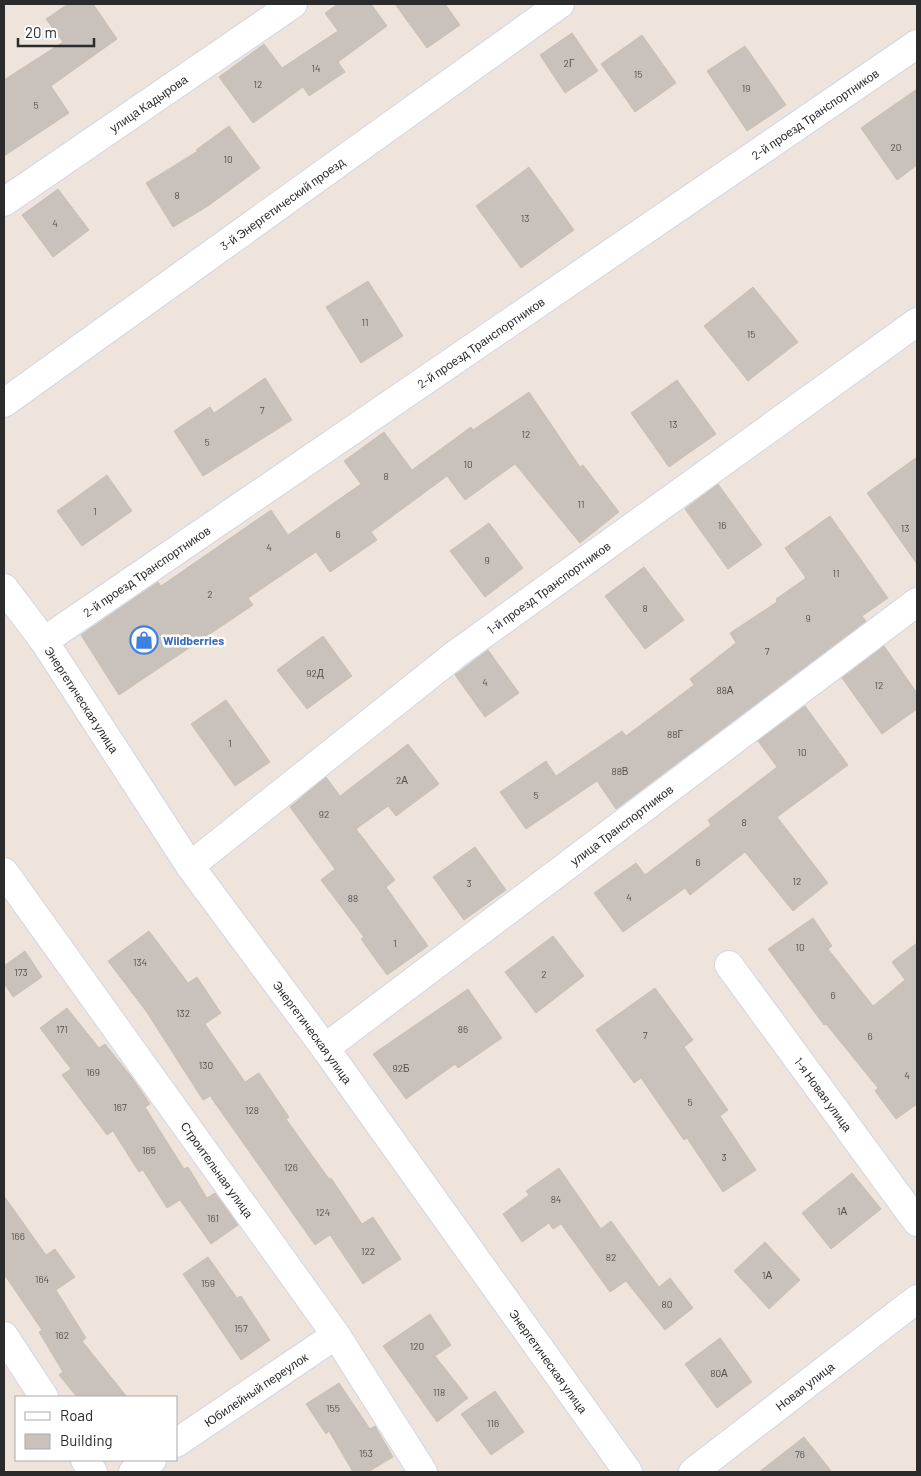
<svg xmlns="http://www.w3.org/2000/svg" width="921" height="1476" font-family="Barlow,sans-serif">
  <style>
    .building { fill: #c9c1bb; stroke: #c9c0b5 }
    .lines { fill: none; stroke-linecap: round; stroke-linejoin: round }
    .minor-casing { stroke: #d1d6e5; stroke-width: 30 }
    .minor { stroke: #fff; stroke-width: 28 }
    .labels { text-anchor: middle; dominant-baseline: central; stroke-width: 5; stroke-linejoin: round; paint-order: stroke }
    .number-label { font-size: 10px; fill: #52504f }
    .street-label { font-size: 12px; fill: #2b2b2b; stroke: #fff }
    .shop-label { font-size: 12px; font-weight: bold; fill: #366cbe; stroke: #fff; text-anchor: start }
  </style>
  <rect width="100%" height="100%" fill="#eee4db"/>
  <!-- building -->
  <g class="building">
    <polygon points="68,4 93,4 117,39 51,86 69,113 4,156 4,80 63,42 46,19"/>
    <polygon points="338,4 371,4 387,26 338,62 345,72 309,96 303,87 253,123 219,77 264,44 282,68 338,31 325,13"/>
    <polygon points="395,4 445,4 460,25 427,48"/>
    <polygon points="572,33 598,71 565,93 540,55"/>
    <polygon points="642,35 676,83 635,112 601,64"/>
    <polygon points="745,46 786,105 747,131 707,71"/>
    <polygon points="917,89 917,165 897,180 861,128"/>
    <polygon points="229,126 260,168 208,206 173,227 146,183 198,151 196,150"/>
    <polygon points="529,167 574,230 521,268 476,206"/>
    <polygon points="58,189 89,230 53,257 22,215"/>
    <polygon points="368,281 403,336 361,363 326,307"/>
    <polygon points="753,287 798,342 748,381 704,326"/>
    <polygon points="265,378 292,420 203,476 174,431 210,407 214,413"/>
    <polygon points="677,380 716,434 669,467 631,413"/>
    <polygon points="529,392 580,467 583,465 619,512 580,543 515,464 465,500 447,476 371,532 377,540 330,572 316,552 248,598 253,605 119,695 81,635 158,582 161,586 271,510 288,535 361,484 344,461 384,432 412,470 471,427 473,430"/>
    <polygon points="917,457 917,564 867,493"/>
    <polygon points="107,475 132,511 82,546 57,511"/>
    <polygon points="718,484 762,545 728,569 685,509"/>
    <polygon points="830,516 888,598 862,616 866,621 616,809 597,781 526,829 500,792 546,761 556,776 622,731 626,736 694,685 690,679 736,643 730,633 777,602 776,599 806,578 785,548"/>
    <polygon points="489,523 523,568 485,597 450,551"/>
    <polygon points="644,567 684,620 645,649 605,596"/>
    <polygon points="323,636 352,676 307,709 277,670"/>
    <polygon points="884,646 917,693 917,709 882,734 842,678"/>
    <polygon points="488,650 519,693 485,717 455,675"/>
    <polygon points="226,700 270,762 235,786 191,724"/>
    <polygon points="805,706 848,765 777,817 828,883 793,911 745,852 690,895 685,888 623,932 594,893 636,863 645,875 711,825 708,820 777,767 758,741"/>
    <polygon points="408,744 439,784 396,816 388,806 356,829 395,880 386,887 428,946 387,975 361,939 364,937 321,880 335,869 290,807 326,777 340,796"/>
    <polygon points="475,847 506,890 464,920 433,877"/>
    <polygon points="813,918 832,946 828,949 873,1006 905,980 892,962 917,943 917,1104 896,1119 875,1091 878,1088 826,1024 824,1025 768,949"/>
    <polygon points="149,931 188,983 197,977 221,1013 205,1024 245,1082 259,1073 289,1117 286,1119 329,1179 331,1178 362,1224 373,1217 401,1259 363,1284 330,1235 315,1245 210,1096 203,1100 146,1011 108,961"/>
    <polygon points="553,936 584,976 536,1013 505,972"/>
    <polygon points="25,951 42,977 13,997 4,983 4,966"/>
    <polygon points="655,988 693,1040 684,1047 728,1110 720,1116 756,1170 723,1192 687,1138 684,1140 641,1078 634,1083 596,1030"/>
    <polygon points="468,989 502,1038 458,1068 455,1064 406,1099 373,1054"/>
    <polygon points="67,1008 99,1048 105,1044 133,1079 150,1104 145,1107 184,1169 188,1167 207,1198 215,1193 238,1225 211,1244 180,1200 167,1208 143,1170 139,1172 113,1131 107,1135 62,1075 71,1069 40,1028"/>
    <polygon points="559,1168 601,1229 611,1221 659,1287 670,1278 693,1308 665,1330 626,1281 610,1292 561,1224 553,1229 549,1223 522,1242 503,1214 529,1195 526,1191"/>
    <polygon points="852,1173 881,1209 831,1249 802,1213"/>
    <polygon points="4,1196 46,1255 55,1249 75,1277 56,1290 86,1338 82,1341 127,1397 77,1397 59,1375 63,1372 39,1332 42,1330 4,1274"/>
    <polygon points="765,1242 800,1280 769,1309 734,1271"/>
    <polygon points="208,1257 237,1298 241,1296 270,1340 241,1360 183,1274"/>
    <polygon points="430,1314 451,1345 435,1356 468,1398 437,1422 383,1346"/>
    <polygon points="720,1338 752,1382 717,1408 685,1364"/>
    <polygon points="339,1383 370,1429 375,1426 393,1457 368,1472 353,1472 329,1431 326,1434 306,1404"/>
    <polygon points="495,1391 524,1432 491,1455 461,1414"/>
    <polygon points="804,1437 832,1472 759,1472"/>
  </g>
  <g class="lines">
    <!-- minor casing -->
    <g class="minor-casing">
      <g id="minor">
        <path id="s1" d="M 4,202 L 293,4"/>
        <path id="s2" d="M 4,403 L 560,4"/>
        <path id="s3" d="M 4,588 L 44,641 L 190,866 L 325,1048 L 628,1472"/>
        <path id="s4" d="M 44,641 L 917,44"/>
        <path id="s5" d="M 190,866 L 456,654 L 917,322"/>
        <path id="s6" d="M 4,872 L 336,1335 L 423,1472"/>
        <path id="s7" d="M 729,965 L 917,1222"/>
        <path id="s8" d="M 325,1048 L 917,602"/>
        <polyline points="4,1336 44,1397"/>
        <path id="s9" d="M 176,1443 L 336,1335"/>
        <polyline points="85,1460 93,1472"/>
        <polyline points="133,1472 152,1460"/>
        <path id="s10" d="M 693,1472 L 917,1299"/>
      </g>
    </g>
    <!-- minor -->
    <use href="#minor" class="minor"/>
  </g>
  <!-- icons -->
  <defs>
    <g id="shop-ring" transform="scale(1.4375)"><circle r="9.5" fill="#fff" stroke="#3f7fe0" stroke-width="1.5"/><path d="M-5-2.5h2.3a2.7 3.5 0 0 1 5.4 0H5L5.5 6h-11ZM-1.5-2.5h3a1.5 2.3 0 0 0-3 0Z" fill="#3f7fe0"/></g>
  </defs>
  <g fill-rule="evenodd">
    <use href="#shop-ring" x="144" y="640"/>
  </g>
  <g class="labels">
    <!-- number labels -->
    <g class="number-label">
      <text x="569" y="63">2Г</text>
      <text x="316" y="68">14</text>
      <text x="638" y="74">15</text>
      <text x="258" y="84">12</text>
      <text x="746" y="88">19</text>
      <text x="36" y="105">5</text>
      <text x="896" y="147">20</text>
      <text x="228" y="159">10</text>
      <text x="177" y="195">8</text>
      <text x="525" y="218">13</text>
      <text x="55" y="223">4</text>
      <text x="365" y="322">11</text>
      <text x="751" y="334">15</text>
      <text x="262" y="410">7</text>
      <text x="673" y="424">13</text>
      <text x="526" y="434">12</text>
      <text x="207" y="442">5</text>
      <text x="468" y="464">10</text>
      <text x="386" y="476">8</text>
      <text x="581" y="504">11</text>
      <text x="95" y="511">1</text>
      <text x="722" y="525">16</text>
      <text x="905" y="528">13</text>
      <text x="338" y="534">6</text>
      <text x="269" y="547">4</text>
      <text x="487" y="560">9</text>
      <text x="836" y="573">11</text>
      <text x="210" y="594">2</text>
      <text x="645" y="608">8</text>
      <text x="808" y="618">9</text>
      <text x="767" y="651">7</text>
      <text x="315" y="673">92Д</text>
      <text x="485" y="682">4</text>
      <text x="879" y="685">12</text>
      <text x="725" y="690">88А</text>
      <text x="675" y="734">88Г</text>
      <text x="230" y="743">1</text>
      <text x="802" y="752">10</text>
      <text x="620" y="771">88В</text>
      <text x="402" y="780">2А</text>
      <text x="536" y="795">5</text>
      <text x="324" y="814">92</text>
      <text x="744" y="822">8</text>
      <text x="698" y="862">6</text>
      <text x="797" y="881">12</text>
      <text x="469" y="883">3</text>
      <text x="629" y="897">4</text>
      <text x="353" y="898">88</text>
      <text x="395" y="943">1</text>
      <text x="800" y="947">10</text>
      <text x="140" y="962">134</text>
      <text x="21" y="972">173</text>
      <text x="544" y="974">2</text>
      <text x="833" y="995">6</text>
      <text x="183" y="1013">132</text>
      <text x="62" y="1029">171</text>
      <text x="463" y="1029">86</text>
      <text x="645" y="1035">7</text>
      <text x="870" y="1036">6</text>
      <text x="206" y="1065">130</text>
      <text x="401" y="1068">92Б</text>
      <text x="93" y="1072">169</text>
      <text x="907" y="1075">4</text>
      <text x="690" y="1102">5</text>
      <text x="120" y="1107">167</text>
      <text x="252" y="1110">128</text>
      <text x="149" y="1150">165</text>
      <text x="724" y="1157">3</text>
      <text x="291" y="1167">126</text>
      <text x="556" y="1199">84</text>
      <text x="842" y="1211">1А</text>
      <text x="323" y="1212">124</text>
      <text x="213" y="1218">161</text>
      <text x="18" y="1236">166</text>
      <text x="368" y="1251">122</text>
      <text x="611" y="1257">82</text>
      <text x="767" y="1275">1А</text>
      <text x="42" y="1279">164</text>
      <text x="208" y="1283">159</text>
      <text x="667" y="1304">80</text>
      <text x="241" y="1328">157</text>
      <text x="62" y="1335">162</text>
      <text x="417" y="1346">120</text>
      <text x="719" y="1373">80А</text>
      <text x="439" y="1392">118</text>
      <text x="333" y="1408">155</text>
      <text x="493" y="1423">116</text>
      <text x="366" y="1453">153</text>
      <text x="800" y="1454">76</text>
    </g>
    <!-- street labels -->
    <g class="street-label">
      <text stroke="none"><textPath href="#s1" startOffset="175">улица Кадырова</textPath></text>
      <text stroke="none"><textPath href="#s4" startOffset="934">2-й проезд Транспортников</textPath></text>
      <text stroke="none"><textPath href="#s2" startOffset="342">3-й Энергетический проезд</textPath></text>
      <text stroke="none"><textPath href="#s4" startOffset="529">2-й проезд Транспортников</textPath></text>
      <text stroke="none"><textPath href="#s4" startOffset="124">2-й проезд Транспортников</textPath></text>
      <text stroke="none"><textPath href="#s5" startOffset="454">1-й проезд Транспортников</textPath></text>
      <text stroke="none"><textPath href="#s3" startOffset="136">Энергетическая улица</textPath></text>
      <text stroke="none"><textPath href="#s8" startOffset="371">улица Транспортников</textPath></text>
      <text stroke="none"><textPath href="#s3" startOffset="541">Энергетическая улица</textPath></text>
      <text stroke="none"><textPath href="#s7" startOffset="160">1-я Новая улица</textPath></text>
      <text stroke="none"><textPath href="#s6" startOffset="366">Строительная улица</textPath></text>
      <text stroke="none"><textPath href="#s3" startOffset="946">Энергетическая улица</textPath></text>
      <text stroke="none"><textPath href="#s10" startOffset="141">Новая улица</textPath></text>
      <text stroke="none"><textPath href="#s9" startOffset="96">Юбилейный переулок</textPath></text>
    </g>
    <!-- shop labels -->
    <g class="shop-label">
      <text x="163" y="640">Wildberries</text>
    </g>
  </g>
  <!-- border -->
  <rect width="921" height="1476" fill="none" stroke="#2b2b2b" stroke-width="10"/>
  <!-- legend -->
  <rect x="15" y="1396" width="162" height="65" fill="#ffffff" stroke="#aaaaaa"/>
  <rect x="25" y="1412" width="25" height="8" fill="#ffffff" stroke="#aaaaaa"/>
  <text x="60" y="1421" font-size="15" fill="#2b2b2b">Road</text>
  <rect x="25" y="1434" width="25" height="15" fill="#c9c1bb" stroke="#aaaaaa"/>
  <text x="60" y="1446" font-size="15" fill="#2b2b2b">Building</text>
  <!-- scale -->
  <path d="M18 38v8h76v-8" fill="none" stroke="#2b2b2b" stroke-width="2.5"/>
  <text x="25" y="38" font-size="15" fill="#2b2b2b" stroke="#ffffff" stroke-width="4" paint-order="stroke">20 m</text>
</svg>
